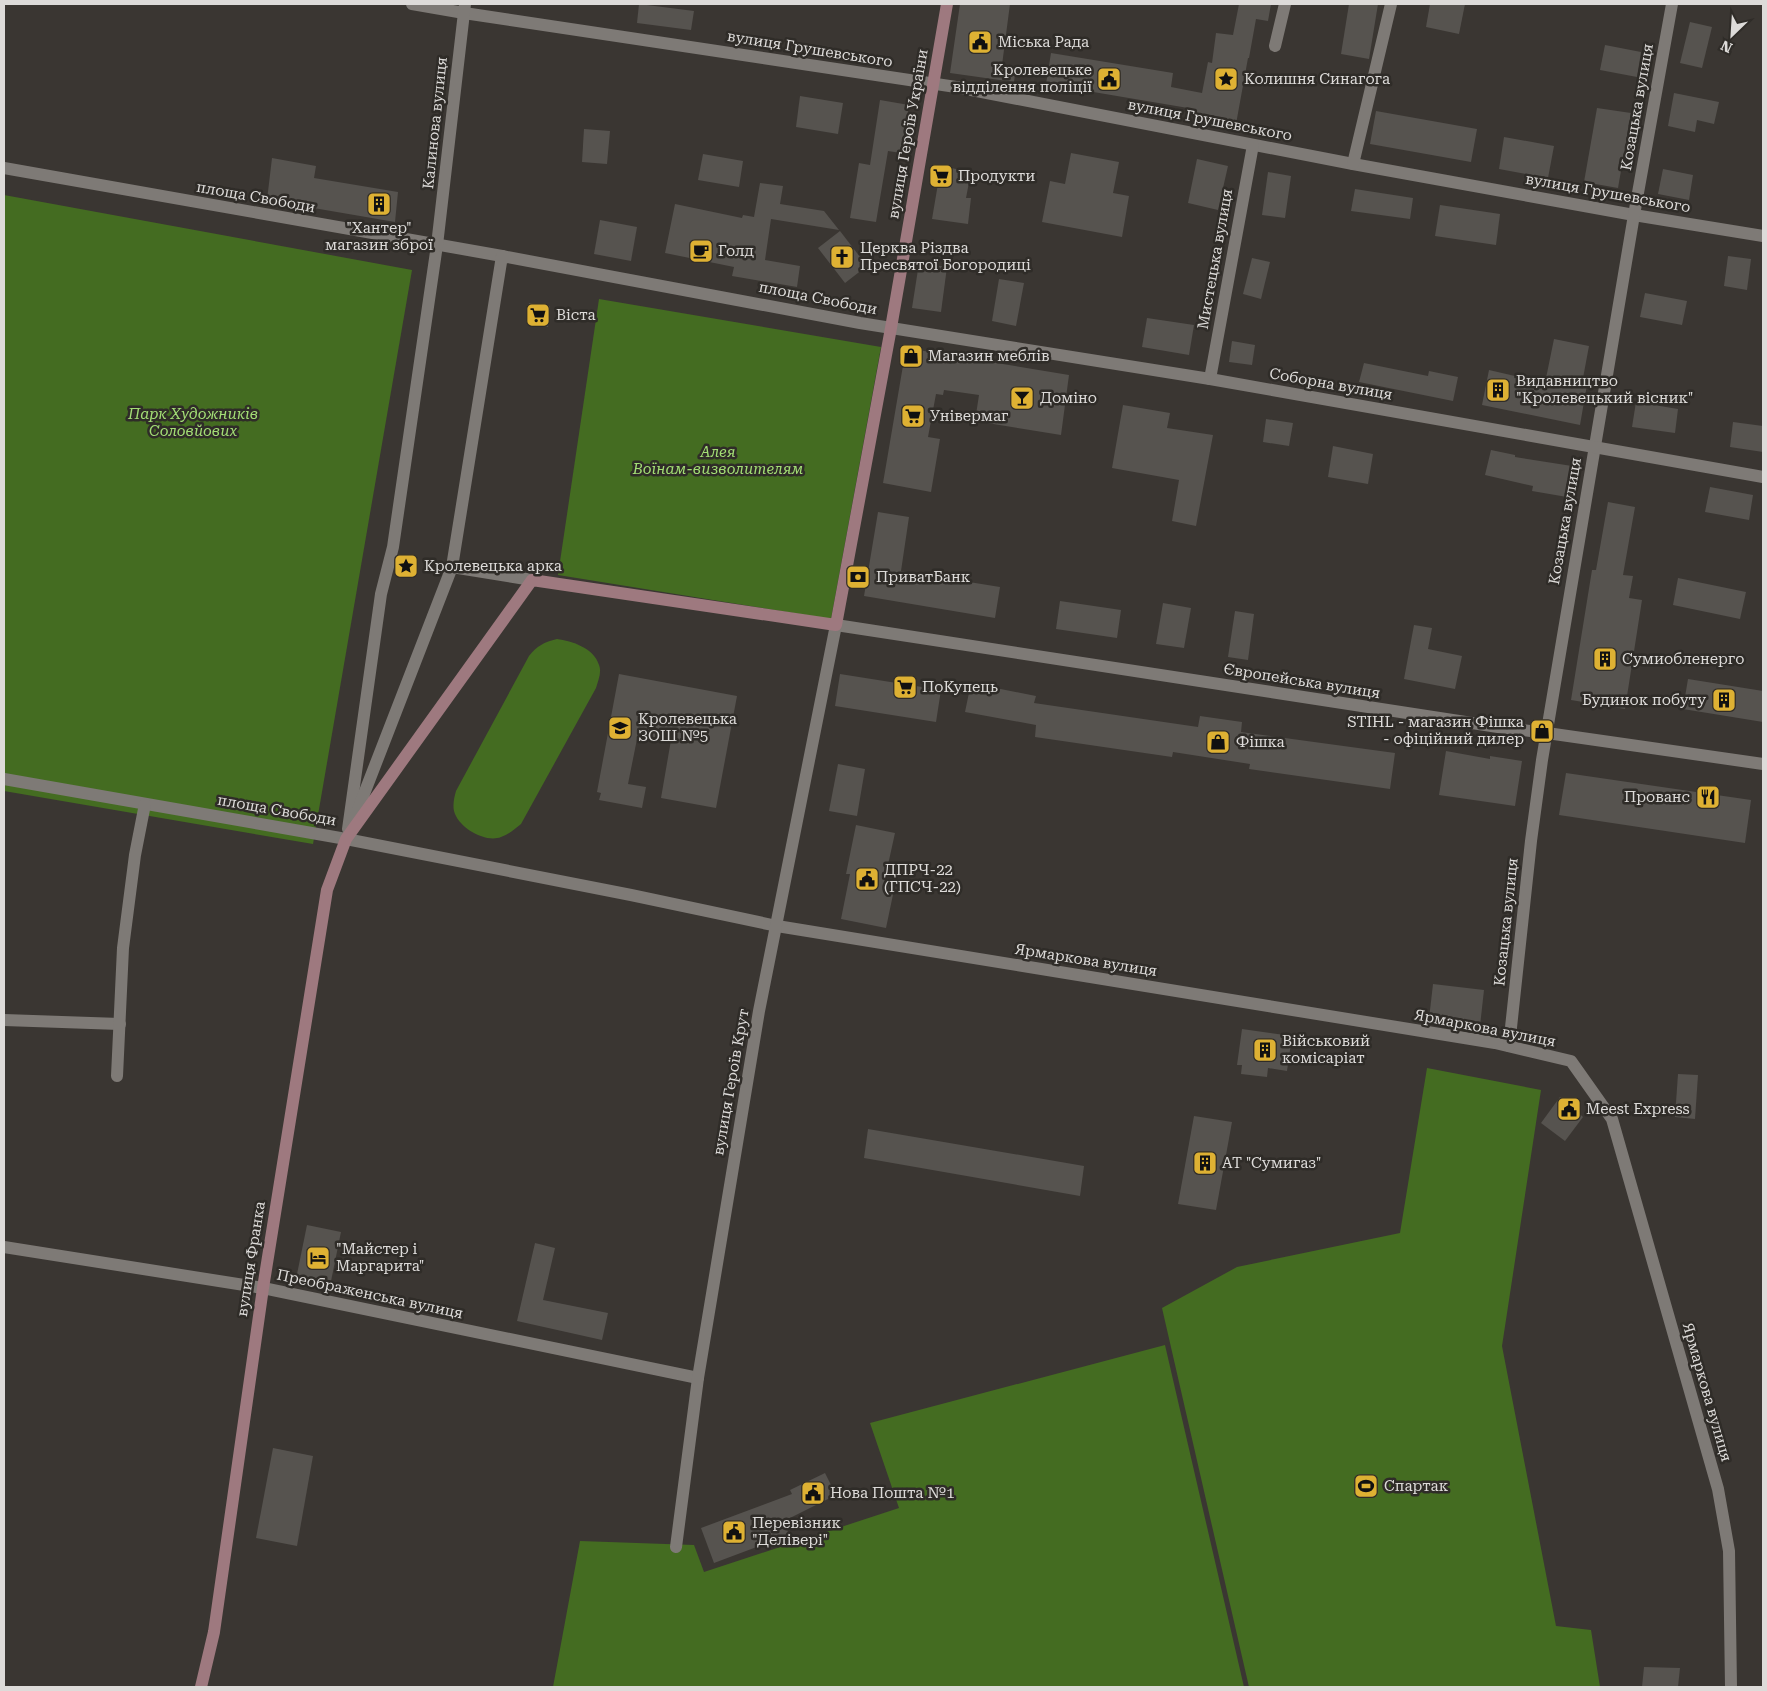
<svg xmlns="http://www.w3.org/2000/svg" width="1767" height="1691" font-family="'Roboto Serif',serif">
  <style>
    .green { fill: #446c21 }
    .building { fill: #56534f }
    .lines { fill: none; stroke-linecap: round; stroke-linejoin: round }
    .pedestrian { stroke: #7e7a76; stroke-width: 12 }
    .minor { stroke: #7e7a76; stroke-width: 12 }
    .tertiary { stroke: #7e7a76; stroke-width: 12 }
    .secondary { stroke: #9e797f; stroke-width: 12 }
    .labels { text-anchor: middle; dominant-baseline: central; stroke-width: 5; stroke-linejoin: round; paint-order: stroke }
    .poi-label { font-size: 15px; fill: #dddbd9; stroke: #2f2c28; text-anchor: start }
    .street-label { font-size: 15px; fill: #dddbd9; stroke: #2f2c28 }
    .park-label { font-size: 15px; font-style: italic; fill: #a3de75; stroke: #2f2c28 }
  </style>
  <rect width="100%" height="100%" fill="#3a3632"/>
  <!-- green -->
  <g class="green">
    <polygon points="4,195 412,270 313,844 4,791"/>
    <polygon points="599,299 881,347 831,619 558,575"/>
    <path d="M 557,639 C 572,641 594,648 599,665 C 602,672 598,681 596,688 L 521,824 C 515,829 509,834 501,837 C 486,843 461,829 455,814 C 452,807 454,798 456,791 L 529,656 C 537,646 544,642 557,639 Z"/>
    <polygon points="1427,1068 1541,1090 1502,1346 1556,1626 1591,1630 1600,1687 1249,1687 1162,1308 1237,1267 1400,1233"/>
    <polygon points="1165,1345 1244,1687 553,1687 580,1541 694,1545 704,1572 899,1508 870,1423"/>
  </g>
  <!-- building -->
  <g class="building">
    <polygon points="639,4 694,11 691,30 637,23"/>
    <polygon points="960,4 1010,4 1002,65 1016,67 1014,82 950,73"/>
    <polygon points="1239,4 1271,4 1268,21 1256,19 1249,58 1248,58 1236,124 1187,115 1188,108 1046,84 1051,53 1173,73 1171,87 1202,93 1208,62 1212,63 1216,33 1233,35"/>
    <polygon points="1349,4 1378,4 1369,59 1341,54"/>
    <polygon points="1430,4 1465,4 1459,34 1426,27"/>
    <polygon points="1690,22 1712,27 1702,68 1680,63"/>
    <polygon points="1605,45 1641,52 1637,77 1600,70"/>
    <polygon points="1674,93 1719,102 1714,124 1697,120 1695,132 1668,126"/>
    <polygon points="800,96 843,103 838,134 796,127"/>
    <polygon points="880,100 909,105 901,153 888,151 876,222 850,218 859,163 870,165"/>
    <polygon points="1597,108 1631,113 1618,188 1584,182"/>
    <polygon points="1376,111 1477,129 1471,162 1370,144"/>
    <polygon points="584,129 610,131 607,164 582,162"/>
    <polygon points="1504,137 1554,146 1548,178 1499,169"/>
    <polygon points="1071,153 1119,162 1113,193 1129,196 1122,237 1042,222 1050,181 1065,184"/>
    <polygon points="703,154 743,161 739,187 698,180"/>
    <polygon points="272,158 316,166 314,178 398,192 395,222 267,200"/>
    <polygon points="1197,159 1228,166 1218,210 1188,203"/>
    <polygon points="941,166 971,172 966,198 971,198 968,224 932,219"/>
    <polygon points="1663,169 1693,175 1689,200 1658,194"/>
    <polygon points="1268,172 1291,176 1285,218 1262,215"/>
    <polygon points="760,183 783,186 780,204 824,211 839,230 771,219 765,260 800,266 797,287 732,276 734,267 665,253 675,204 742,218 743,215 754,217"/>
    <polygon points="1355,189 1413,198 1410,219 1351,211"/>
    <polygon points="1440,205 1500,214 1496,245 1435,236"/>
    <polygon points="600,220 637,227 631,261 594,254"/>
    <polygon points="840,231 867,266 845,283 818,248"/>
    <polygon points="1728,256 1751,259 1747,290 1724,286"/>
    <polygon points="1252,258 1270,262 1261,299 1243,294"/>
    <polygon points="919,263 947,267 941,312 912,308"/>
    <polygon points="999,279 1024,283 1016,326 992,321"/>
    <polygon points="1645,293 1687,301 1682,325 1640,317"/>
    <polygon points="529,303 550,306 548,327 527,324"/>
    <polygon points="1147,318 1194,325 1189,355 1142,347"/>
    <polygon points="1554,339 1589,346 1583,378 1588,379 1580,425 1482,405 1489,370 1515,376 1514,378 1545,383"/>
    <polygon points="1232,341 1255,345 1252,365 1229,362"/>
    <polygon points="906,348 1069,375 1061,435 975,421 979,395 944,390 943,395 936,394 928,437 940,439 931,492 883,483"/>
    <polygon points="1364,363 1428,376 1429,371 1458,377 1453,401 1359,382"/>
    <polygon points="1636,402 1678,409 1675,433 1632,427"/>
    <polygon points="1123,405 1170,413 1167,428 1213,435 1196,526 1172,521 1179,480 1112,468"/>
    <polygon points="1266,419 1293,423 1289,446 1263,442"/>
    <polygon points="1733,422 1763,426 1763,452 1730,447"/>
    <polygon points="1333,446 1373,454 1368,484 1328,477"/>
    <polygon points="1491,450 1515,455 1515,457 1572,466 1567,497 1532,491 1533,486 1485,475"/>
    <polygon points="1710,487 1753,495 1749,520 1705,512"/>
    <polygon points="1608,502 1635,507 1623,575 1633,576 1629,598 1642,600 1625,709 1571,700 1592,570 1596,570"/>
    <polygon points="878,512 909,517 901,571 1000,587 995,618 864,596"/>
    <polygon points="1678,578 1746,592 1740,619 1673,605"/>
    <polygon points="1060,601 1121,610 1117,638 1056,629"/>
    <polygon points="1163,603 1191,608 1184,648 1156,644"/>
    <polygon points="1235,611 1254,614 1248,660 1228,657"/>
    <polygon points="1414,625 1432,628 1428,649 1462,656 1455,689 1404,679"/>
    <polygon points="619,674 737,696 716,808 661,798 671,740 638,734 628,784 646,787 642,808 599,800 601,793 597,792"/>
    <polygon points="840,674 941,690 936,722 835,706"/>
    <polygon points="1688,679 1763,691 1763,722 1683,709"/>
    <polygon points="971,683 1036,696 1034,703 1198,727 1200,716 1242,722 1241,732 1395,753 1390,789 1249,769 1250,764 1173,752 1172,757 1035,737 1036,725 965,712"/>
    <polygon points="1446,751 1490,759 1490,756 1522,761 1515,806 1439,795"/>
    <polygon points="838,764 865,769 857,816 829,811"/>
    <polygon points="1566,773 1751,800 1745,843 1559,815"/>
    <polygon points="856,825 895,833 884,883 895,885 886,928 841,919 850,874 846,874"/>
    <polygon points="1433,984 1484,990 1480,1026 1429,1019"/>
    <polygon points="1242,1029 1292,1036 1287,1071 1268,1068 1267,1077 1241,1074 1242,1065 1237,1065"/>
    <polygon points="1678,1074 1698,1075 1695,1119 1675,1117"/>
    <polygon points="1560,1097 1583,1117 1565,1141 1541,1123"/>
    <polygon points="1194,1116 1232,1122 1216,1210 1178,1204"/>
    <polygon points="868,1129 1084,1166 1080,1196 864,1158"/>
    <polygon points="307,1225 341,1232 329,1291 295,1284"/>
    <polygon points="535,1243 555,1248 543,1300 608,1313 602,1340 517,1321"/>
    <polygon points="273,1448 313,1456 297,1546 256,1538"/>
    <polygon points="825,1473 836,1495 784,1521 789,1535 714,1563 701,1528 792,1494 790,1490"/>
    <polygon points="1644,1667 1680,1668 1678,1687 1642,1687"/>
  </g>
  <g class="lines">
    <!-- pedestrian -->
    <polyline class="pedestrian" points="348,829 381,594 393,547 437,245"/>
    <!-- minor -->
    <g class="minor">
      <polyline points="412,4 464,13 956,87 1353,164 1634,215 1763,236"/>
      <polyline points="1275,46 1285,4"/>
      <polyline points="1353,164 1391,4"/>
      <polyline points="4,168 502,256"/>
      <polyline points="437,245 465,4"/>
      <polyline points="1210,379 1253,145"/>
      <polyline points="4,779 346,839 631,895 777,926 1495,1043 1571,1061 1612,1119 1718,1489 1729,1551 1731,1687"/>
      <polyline points="4,1020 120,1024"/>
      <polyline points="1509,1046 1531,841 1542,760 1634,215 1672,4"/>
      <polyline points="117,1076 123,948 135,855 145,804"/>
      <polyline points="4,1247 263,1288 698,1378"/>
      <polyline points="676,1547 698,1378 759,1011 836,625"/>
    </g>
    <!-- tertiary -->
    <g class="tertiary">
      <polyline points="532,580 452,567 502,256 860,323 1210,379 1763,477"/>
      <polyline points="836,625 1498,727 1547,733 1763,764"/>
      <polyline points="350,830 452,567"/>
    </g>
    <!-- secondary -->
    <polyline class="secondary" points="201,1687 214,1632 263,1288 327,890 346,839 532,580 836,625 891,328 947,4"/>
  </g>
  <!-- icons -->
  <defs>
    <g id="civic-square" transform="scale(1.25)"><rect x="-9" y="-9" width="18" height="18" rx="4" fill="#deb133" stroke="#2f2c28"/><path d="M-.6-6.5H3V-4.5H.6V-3L4-1V1h2V6H-6V1h2V-1L-.6-3ZM-1.2 2.5V6h2.4V2.5Z" fill="#111"/></g>
    <g id="sight-square" transform="scale(1.25)"><rect x="-9" y="-9" width="18" height="18" rx="4" fill="#deb133" stroke="#2f2c28"/><path d="M0-6L1.8-2.2L6-1.7L2.9 1.2L3.7 5.4L0 3.3L-3.7 5.4L-2.9 1.2L-6-1.7L-1.8-2.2Z" fill="#111"/></g>
    <g id="supermarket-square" transform="scale(1.25)"><rect x="-9" y="-9" width="18" height="18" rx="4" fill="#deb133" stroke="#2f2c28"/><path d="M-6-5.5h2.5l.6 2H6L4.5 2H-2.5L-4.4-4H-6ZM-1.5 3.2a1.3 1.3 0 1 0 .1 0ZM3 3.2a1.3 1.3 0 1 0 .1 0Z" fill="#111"/></g>
    <g id="building-square" transform="scale(1.25)"><rect x="-9" y="-9" width="18" height="18" rx="4" fill="#deb133" stroke="#2f2c28"/><path d="M-4-6H4V6H1V3H-1V6H-4ZM-2.5-4.3h1.7v1.8h-1.7ZM.8-4.3h1.7v1.8H.8ZM-2.5-1h1.7V.8h-1.7ZM.8-1h1.7V.8H.8Z" fill="#111"/></g>
    <g id="cafe-square" transform="scale(1.25)"><rect x="-9" y="-9" width="18" height="18" rx="4" fill="#deb133" stroke="#2f2c28"/><path d="M-5.5-4.5H6V0H3Q3 3.5 0 3.5H-2.5Q-5.5 3.5-5.5 0ZM3-3.2v2h1.7v-2ZM-6 4.5H4V6H-6Z" fill="#111"/></g>
    <g id="church-square" transform="scale(1.25)"><rect x="-9" y="-9" width="18" height="18" rx="4" fill="#deb133" stroke="#2f2c28"/><path d="M-1.2-6h2.4v3.5h3.3v2.4h-3.3V6h-2.4V-.1h-3.3v-2.4h3.3Z" fill="#111"/></g>
    <g id="shop-square" transform="scale(1.25)"><rect x="-9" y="-9" width="18" height="18" rx="4" fill="#deb133" stroke="#2f2c28"/><path d="M-5-2.5h2.3a2.7 3.5 0 0 1 5.4 0H5L5.5 6h-11ZM-1.5-2.5h3a1.5 2.3 0 0 0-3 0Z" fill="#111"/></g>
    <g id="bar-square" transform="scale(1.25)"><rect x="-9" y="-9" width="18" height="18" rx="4" fill="#deb133" stroke="#2f2c28"/><path d="M-6-5H6L.8 .8V4.5H3.5V6h-7V4.5H-.8V.8Z" fill="#111"/></g>
    <g id="bank-square" transform="scale(1.25)"><rect x="-9" y="-9" width="18" height="18" rx="4" fill="#deb133" stroke="#2f2c28"/><path d="M-6-4H6V4H-6ZM0-2.3a2.3 2.3 0 1 0 0 4.6a2.3 2.3 0 1 0 0-4.6Z" fill="#111"/></g>
    <g id="school-square" transform="scale(1.25)"><rect x="-9" y="-9" width="18" height="18" rx="4" fill="#deb133" stroke="#2f2c28"/><path d="M0-5L7-2L0 1L-7-2ZM-4 1L0 2.5L4 1V4Q0 6-4 4Z" fill="#111"/></g>
    <g id="restaurant-square" transform="scale(1.25)"><rect x="-9" y="-9" width="18" height="18" rx="4" fill="#deb133" stroke="#2f2c28"/><path d="M-5-6h1v4h1v-4h1v4h1v-4h1v5L-1.5 .5V6h-2V.5L-5-1ZM5-6V6H3V1.5H1.5Q1.5-4 5-6Z" fill="#111"/></g>
    <g id="hotel-square" transform="scale(1.25)"><rect x="-9" y="-9" width="18" height="18" rx="4" fill="#deb133" stroke="#2f2c28"/><path d="M-6-4.5h1.5V1H6V5H4.5V3h-9V5H-6ZM-4 0a1.8 1.8 0 1 1 3.6 0ZM.5 0V-2.5h3Q6-2.5 6 0Z" fill="#111"/></g>
    <g id="stadium-square" transform="scale(1.25)"><rect x="-9" y="-9" width="18" height="18" rx="4" fill="#deb133" stroke="#2f2c28"/><path d="M0-5a6.5 5 0 1 0 0 10a6.5 5 0 1 0 0-10ZM-3.5-1.8h7v3.6h-7Z" fill="#111"/></g>
  </defs>
  <g fill-rule="evenodd">
    <use href="#civic-square" x="980" y="42"/>
    <use href="#civic-square" x="1109" y="79"/>
    <use href="#sight-square" x="1226" y="79"/>
    <use href="#supermarket-square" x="941" y="176"/>
    <use href="#building-square" x="379" y="204"/>
    <use href="#cafe-square" x="701" y="251"/>
    <use href="#church-square" x="842" y="257"/>
    <use href="#supermarket-square" x="538" y="315"/>
    <use href="#shop-square" x="911" y="356"/>
    <use href="#building-square" x="1498" y="390"/>
    <use href="#bar-square" x="1022" y="398"/>
    <use href="#supermarket-square" x="913" y="416"/>
    <use href="#sight-square" x="406" y="566"/>
    <use href="#bank-square" x="858" y="577"/>
    <use href="#building-square" x="1605" y="659"/>
    <use href="#supermarket-square" x="905" y="687"/>
    <use href="#building-square" x="1724" y="700"/>
    <use href="#school-square" x="620" y="728"/>
    <use href="#shop-square" x="1542" y="731"/>
    <use href="#shop-square" x="1218" y="742"/>
    <use href="#restaurant-square" x="1708" y="797"/>
    <use href="#civic-square" x="867" y="879"/>
    <use href="#building-square" x="1265" y="1050"/>
    <use href="#civic-square" x="1569" y="1109"/>
    <use href="#building-square" x="1205" y="1163"/>
    <use href="#hotel-square" x="318" y="1258"/>
    <use href="#stadium-square" x="1366" y="1486"/>
    <use href="#civic-square" x="813" y="1493"/>
    <use href="#civic-square" x="734" y="1532"/>
  </g>
  <g class="labels">
    <!-- poi labels -->
    <g class="poi-label">
      <text x="998" y="42">Міська Рада</text>
      <text x="1092" y="70" text-anchor="end">Кролевецьке<tspan x="1092" dy="17">відділення поліції</tspan></text>
      <text x="1244" y="79">Колишня Синагога</text>
      <text x="958" y="176">Продукти</text>
      <text x="379" y="228" text-anchor="middle">"Хантер"<tspan x="379" dy="17">магазин зброї</tspan></text>
      <text x="860" y="248">Церква Різдва<tspan x="860" dy="17">Пресвятої Богородиці</tspan></text>
      <text x="718" y="251">Голд</text>
      <text x="556" y="315">Віста</text>
      <text x="928" y="356">Магазин меблів</text>
      <text x="1516" y="381">Видавництво<tspan x="1516" dy="17">"Кролевецький вісник"</tspan></text>
      <text x="1040" y="398">Доміно</text>
      <text x="930" y="416">Універмаг</text>
      <text x="424" y="566">Кролевецька арка</text>
      <text x="876" y="577">ПриватБанк</text>
      <text x="1622" y="659">Сумиобленерго</text>
      <text x="922" y="687">ПоКупець</text>
      <text x="1706" y="700" text-anchor="end">Будинок побуту</text>
      <text x="638" y="719">Кролевецька<tspan x="638" dy="17">ЗОШ №5</tspan></text>
      <text x="1524" y="722" text-anchor="end">STIHL - магазин Фішка<tspan x="1524" dy="17">- офіційний дилер</tspan></text>
      <text x="1236" y="742">Фішка</text>
      <text x="1690" y="797" text-anchor="end">Прованс</text>
      <text x="884" y="870">ДПРЧ-22<tspan x="884" dy="17">(ГПСЧ-22)</tspan></text>
      <text x="1282" y="1041">Військовий<tspan x="1282" dy="17">комісаріат</tspan></text>
      <text x="1586" y="1109">Meest Express</text>
      <text x="1222" y="1163">АТ "Сумигаз"</text>
      <text x="336" y="1249">"Майстер і<tspan x="336" dy="17">Маргарита"</tspan></text>
      <text x="1384" y="1486">Спартак</text>
      <text x="830" y="1493">Нова Пошта №1</text>
      <text x="752" y="1523">Перевізник<tspan x="752" dy="17">"Делівері"</tspan></text>
    </g>
    <!-- street labels -->
    <g class="street-label">
      <text transform="translate(810 49) rotate(9)">вулиця Грушевського</text>
      <text transform="translate(1637 107) rotate(-80)">Козацька вулиця</text>
      <text transform="translate(1210 120) rotate(11)">вулиця Грушевського</text>
      <text transform="translate(435 123) rotate(-84)">Калинова вулиця</text>
      <text transform="translate(908 134) rotate(-80)">вулиця Героїв України</text>
      <text transform="translate(1608 193) rotate(10)">вулиця Грушевського</text>
      <text transform="translate(256 197) rotate(10)">площа Свободи</text>
      <text transform="translate(1215 259) rotate(-80)">Мистецька вулиця</text>
      <text transform="translate(818 298) rotate(11)">площа Свободи</text>
      <text transform="translate(1331 384) rotate(10)">Соборна вулиця</text>
      <text transform="translate(1565 521) rotate(-80)">Козацька вулиця</text>
      <text transform="translate(1302 681) rotate(9)">Європейська вулиця</text>
      <text transform="translate(277 810) rotate(10)">площа Свободи</text>
      <text transform="translate(1506 922) rotate(-84)">Козацька вулиця</text>
      <text transform="translate(1086 960) rotate(9)">Ярмаркова вулиця</text>
      <text transform="translate(1485 1028) rotate(11)">Ярмаркова вулиця</text>
      <text transform="translate(731 1082) rotate(-80)">вулиця Героїв Крут</text>
      <text transform="translate(251 1259) rotate(-81)">вулиця Франка</text>
      <text transform="translate(370 1294) rotate(12)">Преображенська вулиця</text>
      <text transform="translate(1707 1392) rotate(74)">Ярмаркова вулиця</text>
    </g>
    <!-- park labels -->
    <g class="park-label">
      <text x="193" y="414">Парк Художників<tspan x="193" dy="17">Соловйових</tspan></text>
      <text x="718" y="452">Алея<tspan x="718" dy="17">Воїнам-визволителям</tspan></text>
    </g>
  </g>
  <!-- border -->
  <rect width="1767" height="1691" fill="none" stroke="#dddbd9" stroke-width="10"/>
  <!-- north arrow -->
  <g transform="translate(1732 35) rotate(205)" stroke="#2f2c28" stroke-width="4" paint-order="stroke">
  <path d="M0-4L9 19L0 12L-9 19Z" fill="#dddbd9"/>
  <text y="-8" font-size="14" font-weight="bold" text-anchor="middle" fill="#dddbd9">N</text>
  </g>
</svg>
